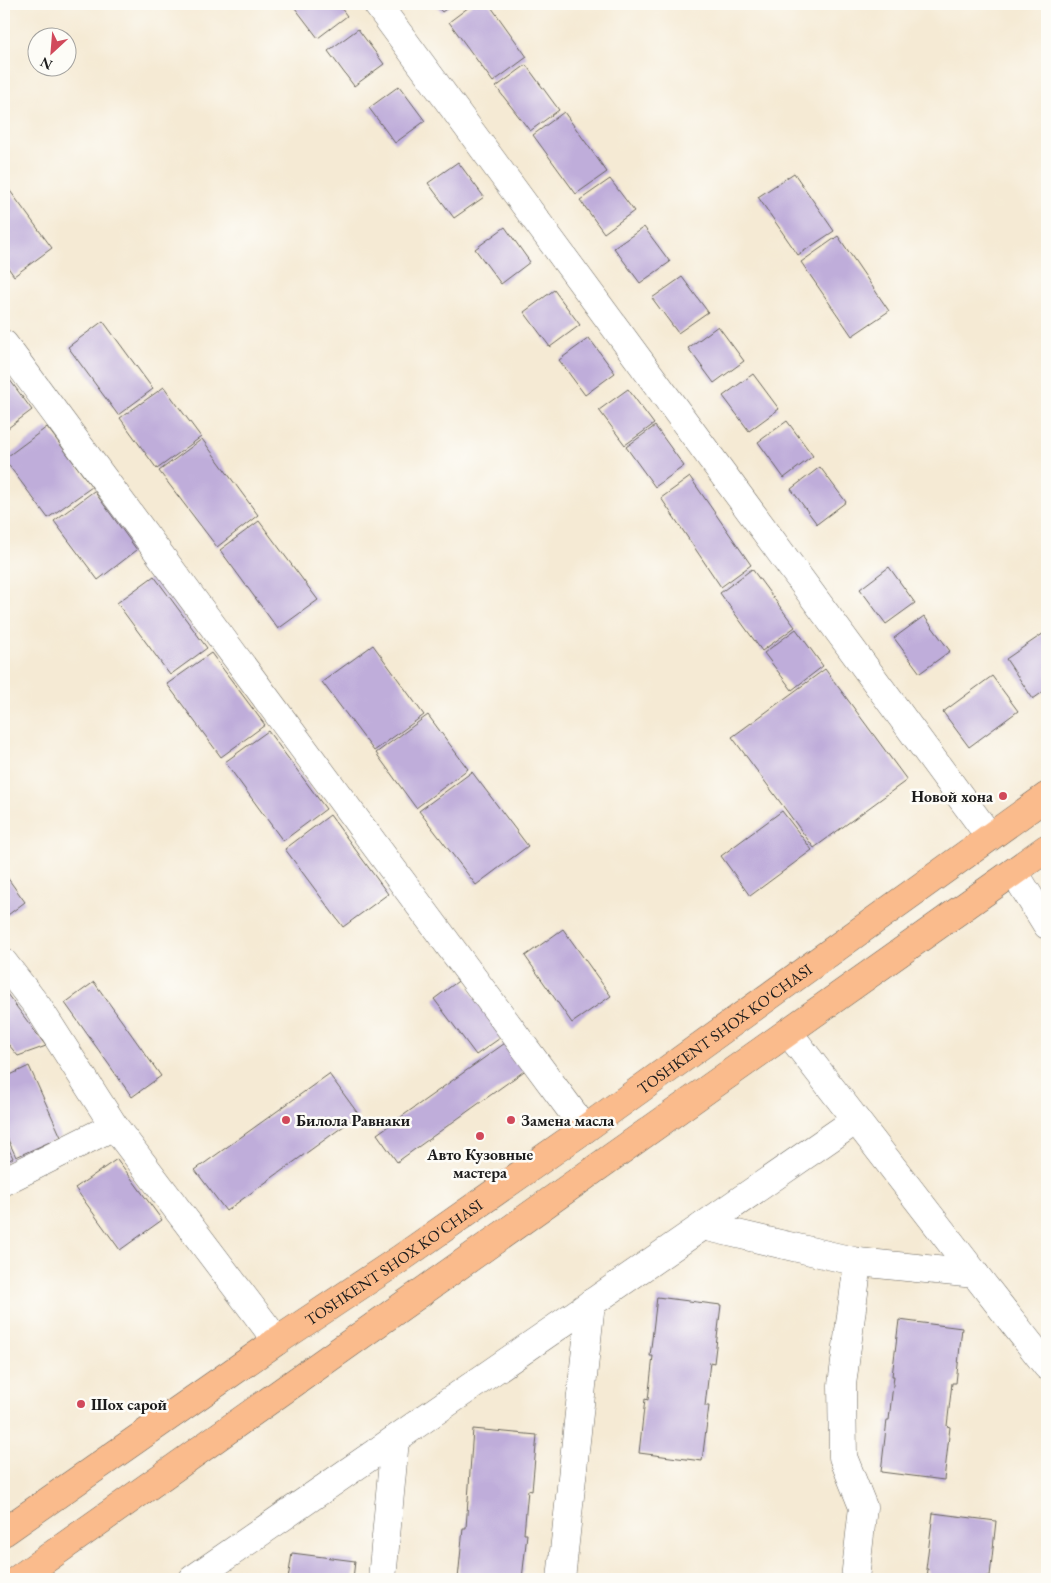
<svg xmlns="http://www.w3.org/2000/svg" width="1051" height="1583" font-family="'EB Garamond',serif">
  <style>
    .building { fill: #bfadda }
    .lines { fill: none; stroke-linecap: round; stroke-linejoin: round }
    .minor-casing { stroke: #68645c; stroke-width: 29 }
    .major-casing { stroke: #68645c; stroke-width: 29 }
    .minor { stroke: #fff; stroke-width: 28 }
    .major { stroke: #fabb8c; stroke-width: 28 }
    .poi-dot { fill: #d1495b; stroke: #fdfcf7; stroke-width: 2 }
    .labels { text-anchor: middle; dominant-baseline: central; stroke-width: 5; stroke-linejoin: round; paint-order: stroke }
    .poi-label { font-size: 16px; font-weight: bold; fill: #1c1c1c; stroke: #fdfcf7; text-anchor: start }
    .street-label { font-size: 16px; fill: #1c1c1c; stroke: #fdfcf7 }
  </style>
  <rect width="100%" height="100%" fill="#fdfcf7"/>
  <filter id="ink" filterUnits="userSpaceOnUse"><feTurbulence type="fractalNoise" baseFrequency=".02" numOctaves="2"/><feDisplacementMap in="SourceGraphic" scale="10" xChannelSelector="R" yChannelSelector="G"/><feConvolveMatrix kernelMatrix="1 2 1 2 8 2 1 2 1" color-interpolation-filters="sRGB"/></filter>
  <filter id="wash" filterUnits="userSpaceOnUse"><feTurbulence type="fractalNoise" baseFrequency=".0096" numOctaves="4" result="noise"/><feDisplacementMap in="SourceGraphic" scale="20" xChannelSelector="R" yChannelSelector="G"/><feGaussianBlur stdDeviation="1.12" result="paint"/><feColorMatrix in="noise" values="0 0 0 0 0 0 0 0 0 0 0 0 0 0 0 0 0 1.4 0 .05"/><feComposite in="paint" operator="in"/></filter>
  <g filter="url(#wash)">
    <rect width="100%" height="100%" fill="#f5ead4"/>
    <g id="blocks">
      <!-- building -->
      <g class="building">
        <polygon points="292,4 338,4 347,16 318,38"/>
        <polygon points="435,4 453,4 442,12"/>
        <polygon points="473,4 489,4 527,57 493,82 449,22"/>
        <polygon points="358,29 384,64 354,86 328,51"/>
        <polygon points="526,65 559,110 530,131 496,87"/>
        <polygon points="399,86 425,121 395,143 369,108"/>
        <polygon points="564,112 607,172 576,194 533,135"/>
        <polygon points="458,162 484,197 454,218 428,183"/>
        <polygon points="794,173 834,231 798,255 758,197"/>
        <polygon points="610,179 634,211 604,233 580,200"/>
        <polygon points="5,184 52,248 14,276 4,262 4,185"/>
        <polygon points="505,227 530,262 501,284 475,249"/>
        <polygon points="644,227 670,262 640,283 614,248"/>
        <polygon points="838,236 889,311 852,336 801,262"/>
        <polygon points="682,277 708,312 678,333 652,298"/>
        <polygon points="554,290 580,325 550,347 524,312"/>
        <polygon points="103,321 153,389 118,415 68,347"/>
        <polygon points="718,326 744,361 714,383 688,348"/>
        <polygon points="589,338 615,373 585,395 559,360"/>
        <polygon points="4,372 32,410 4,431"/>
        <polygon points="753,374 779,409 749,431 723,396"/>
        <polygon points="164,387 201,437 157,469 120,418"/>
        <polygon points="628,389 654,424 625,445 599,410"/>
        <polygon points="787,421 813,456 784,478 758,442"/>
        <polygon points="655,426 684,466 655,487 626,447"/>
        <polygon points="47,427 92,487 48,518 4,459"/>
        <polygon points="202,439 258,515 217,547 159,471"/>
        <polygon points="820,467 846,502 817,524 791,489"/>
        <polygon points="690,477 751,565 721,587 661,498"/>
        <polygon points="94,491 137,550 98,580 54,521"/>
        <polygon points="259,521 318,600 278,629 220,550"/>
        <polygon points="889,567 915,603 886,624 860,589"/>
        <polygon points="752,569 795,627 762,651 720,593"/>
        <polygon points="154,576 207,648 170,675 117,603"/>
        <polygon points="924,616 950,651 920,673 894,638"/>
        <polygon points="796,629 823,666 792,690 764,653"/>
        <polygon points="1047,631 1047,689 1033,699 1006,659"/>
        <polygon points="373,645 424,715 374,751 322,682"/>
        <polygon points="211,653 265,725 221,757 167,684"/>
        <polygon points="825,669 907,780 814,848 732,737"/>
        <polygon points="992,676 1018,711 969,747 943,712"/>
        <polygon points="428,715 468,769 416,808 376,753"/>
        <polygon points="268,731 326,809 283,841 225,762"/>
        <polygon points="472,772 528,846 476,885 419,811"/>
        <polygon points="782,811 812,850 750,896 721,856"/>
        <polygon points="330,815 388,894 343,927 285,849"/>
        <polygon points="4,873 25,902 4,918"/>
        <polygon points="563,929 611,996 572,1023 525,956"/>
        <polygon points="461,979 503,1036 476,1055 434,999"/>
        <polygon points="94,982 161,1076 132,1097 65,1003"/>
        <polygon points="4,990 46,1046 18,1056 4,1039"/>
        <polygon points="508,1041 527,1069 397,1162 377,1134"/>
        <polygon points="29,1066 61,1137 16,1157 4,1131 4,1078"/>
        <polygon points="329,1074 359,1115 226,1211 195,1170"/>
        <polygon points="4,1139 13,1158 4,1163"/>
        <polygon points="117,1159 162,1220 120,1250 75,1188"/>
        <polygon points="657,1297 721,1305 714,1363 710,1362 705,1406 709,1406 702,1461 639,1453 645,1399 648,1400 653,1356 650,1356"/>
        <polygon points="899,1320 962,1328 956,1383 952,1383 947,1426 950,1427 944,1480 881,1472 887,1420 889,1420 894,1376 892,1376"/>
        <polygon points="473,1429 537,1435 532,1491 528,1490 524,1534 527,1534 522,1579 458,1579 463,1528 466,1528"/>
        <polygon points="933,1513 996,1521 990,1576 986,1576 986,1579 927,1579 928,1569 926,1569"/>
        <polygon points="292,1553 355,1561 353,1579 288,1579"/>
      </g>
    </g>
  </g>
  <g filter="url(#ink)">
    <use href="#blocks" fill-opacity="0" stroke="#68645c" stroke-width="1"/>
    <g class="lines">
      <!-- minor casing -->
      <g class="minor-casing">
        <g id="minor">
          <polyline points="377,4 990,837"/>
          <polyline points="4,344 585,1129"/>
          <polyline points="1014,872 1047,925"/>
          <polyline points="4,963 38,1007 114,1126 277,1341"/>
          <polyline points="788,1032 975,1274 1047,1366"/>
          <polyline points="4,1181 114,1126"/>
          <polyline points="703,1226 858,1262 975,1274"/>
          <polyline points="193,1579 856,1120"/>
          <polyline points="382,1579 395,1440"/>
          <polyline points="561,1579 591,1303"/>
          <polyline points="855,1579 863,1507 843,1457 842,1385 858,1262"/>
        </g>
      </g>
      <!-- major casing -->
      <g class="major-casing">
        <g id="major">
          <path id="s1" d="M 4,1532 L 277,1341 L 400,1259 L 585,1129 L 1047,796"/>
          <polyline points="18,1579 1047,848"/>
        </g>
      </g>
      <!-- minor -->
      <use href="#minor" class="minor"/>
      <!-- major -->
      <use href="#major" class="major"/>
    </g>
  </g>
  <!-- markers -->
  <g class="poi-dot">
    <circle cx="1003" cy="796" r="5"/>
    <circle cx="286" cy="1120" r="5"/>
    <circle cx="511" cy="1120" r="5"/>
    <circle cx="480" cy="1136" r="5"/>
    <circle cx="81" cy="1404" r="5"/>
  </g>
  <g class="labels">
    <!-- poi labels -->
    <g class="poi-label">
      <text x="993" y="796" text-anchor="end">Новой хона</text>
      <text x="296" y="1120">Билола Равнаки</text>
      <text x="521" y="1120">Замена масла</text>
      <text x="480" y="1154" text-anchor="middle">Авто Кузовные<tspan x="480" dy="18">мастера</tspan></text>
      <text x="91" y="1404">Шох сарой</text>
    </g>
    <!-- street labels -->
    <g class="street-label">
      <text stroke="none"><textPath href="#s1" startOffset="879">TOSHKENT SHOX KO'CHASI</textPath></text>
      <text stroke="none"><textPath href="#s1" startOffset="474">TOSHKENT SHOX KO'CHASI</textPath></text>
    </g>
  </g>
  <!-- margin -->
  <rect width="1051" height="1583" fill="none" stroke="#fdfcf7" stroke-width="20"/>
  <!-- north arrow -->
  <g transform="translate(52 52) rotate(206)"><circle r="24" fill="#fdfcf7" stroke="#a3a29f"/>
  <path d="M0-4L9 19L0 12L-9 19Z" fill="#d1495b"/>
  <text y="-8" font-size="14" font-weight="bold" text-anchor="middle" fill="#1c1c1c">N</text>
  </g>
</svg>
